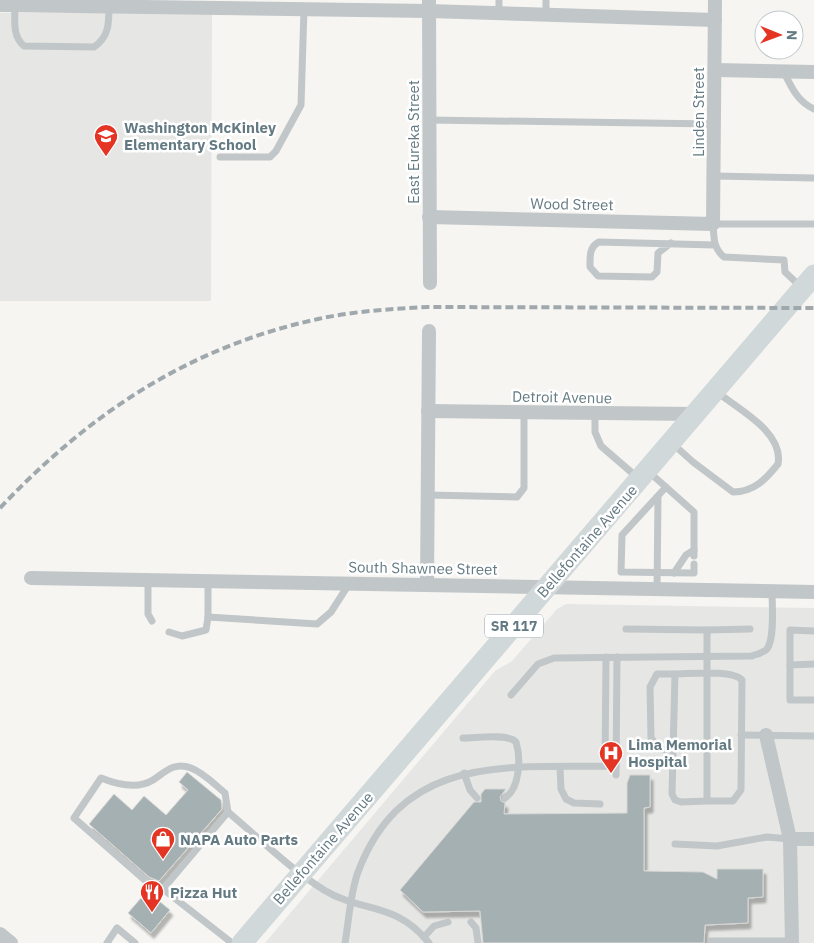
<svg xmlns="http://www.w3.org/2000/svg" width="814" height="943" font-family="'IBM Plex Sans',sans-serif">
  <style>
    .built { fill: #e6e7e5 }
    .building { fill: #a5b0b3; stroke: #d7d7d5; filter: url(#shadow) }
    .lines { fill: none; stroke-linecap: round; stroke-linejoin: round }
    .lane { stroke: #c1c6c8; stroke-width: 7 }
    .street { stroke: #c1c6c8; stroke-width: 14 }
    .primary { stroke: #d1d8da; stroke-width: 21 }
    .rail { stroke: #9fa8ac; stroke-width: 4; stroke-dasharray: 8 4; stroke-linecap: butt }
    .labels { text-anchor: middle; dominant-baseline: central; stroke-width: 5; stroke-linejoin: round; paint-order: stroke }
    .shield { fill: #fff; stroke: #92a2a8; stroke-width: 1 }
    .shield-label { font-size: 14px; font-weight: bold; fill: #647a83 }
    .street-label { font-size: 15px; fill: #647a83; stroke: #fff }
    .poi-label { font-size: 15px; font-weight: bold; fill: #647a83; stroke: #fff; text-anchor: start }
  </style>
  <defs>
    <filter id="shadow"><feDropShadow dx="3" dy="5.5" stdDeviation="1" flood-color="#0004"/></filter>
  </defs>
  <rect width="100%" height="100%" fill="#f6f5f2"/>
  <!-- built -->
  <g class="built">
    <polygon points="0,13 212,13 211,301 0,301"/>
    <polygon points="566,604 814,608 814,943 265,943 495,671 512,661 557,609"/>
  </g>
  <!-- building -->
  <g class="building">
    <polygon points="187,772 221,800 222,809 159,881 149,877 89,824 114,794 132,810 144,796 166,815 188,790 179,782"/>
    <polygon points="630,775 650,775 650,807 644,808 644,871 703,872 717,879 717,869 763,869 763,897 748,898 748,923 705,925 704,943 483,943 480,911 423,912 400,890 474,802 481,802 481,794 485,789 506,789 500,797 501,801 505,803 504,814 627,813 627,783"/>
    <polygon points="147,891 170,910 151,933 128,913"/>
  </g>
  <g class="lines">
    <!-- lane -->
    <g class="lane">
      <path d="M 15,5 C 15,20 12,36 24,46 L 94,47 C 109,37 109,23 109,6"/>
      <polyline points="499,13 499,0"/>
      <polyline points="546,15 546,0"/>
      <path d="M 784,72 C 791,87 798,102 814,109"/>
      <polyline points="429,120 714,124"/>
      <polyline points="220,157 270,157 276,151 301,105 304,9"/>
      <polyline points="714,176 814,178"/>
      <path d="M 671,243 L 658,253 L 657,272 L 652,277 L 598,276 L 590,267 C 590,257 589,247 599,242 L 715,245"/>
      <path d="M 801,287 L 785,272 L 784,260 L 724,257 C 713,248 714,237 713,224 L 814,224"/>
      <polyline points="595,414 595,432 601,446 638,478"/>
      <path d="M 673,444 L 693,462 L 733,492 C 754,492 766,479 778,464 C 784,432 738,409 717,392"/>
      <polyline points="649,472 694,512 694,556"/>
      <polyline points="666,487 622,535 621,572 694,573 694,564"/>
      <polyline points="427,495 517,497 524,488 524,413"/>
      <polyline points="674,573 686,555 694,550"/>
      <polyline points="148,580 148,614 152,621"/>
      <polyline points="208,581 208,617 317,624 331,612 349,584"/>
      <polyline points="657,589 658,498"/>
      <polyline points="626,629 707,630"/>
      <polyline points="169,632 182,636 206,630 208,617"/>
      <polyline points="814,664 790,665 790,700 814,700"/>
      <polyline points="790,665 790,630 814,631"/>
      <path d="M 511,695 L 538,664 L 554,658 L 752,656 C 757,654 763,653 767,649 C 775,638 772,605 772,591"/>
      <polyline points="741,735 814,736"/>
      <path d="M 463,738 C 476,738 508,733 516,742 C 521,758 520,788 505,798"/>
      <polyline points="673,750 660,749 651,738 650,687 657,674 675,674"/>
      <polyline points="605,766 606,657"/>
      <polyline points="560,767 561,789 566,799 574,803 600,804"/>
      <polyline points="464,773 470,790 477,798"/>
      <polyline points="616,775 617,657"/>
      <path d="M 707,801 L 733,801 L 741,790 L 742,680 C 733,669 690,674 675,674 L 672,794 L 675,800 L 681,802 L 707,801 L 707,630 L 750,629"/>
      <polyline points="675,844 717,846 767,837 790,839"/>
      <path d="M 163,889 L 146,881 L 74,818 L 101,778 C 116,784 137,790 153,780 C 164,773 174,761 191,768 C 204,773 214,784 225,793 L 228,812"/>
      <polyline points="471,922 476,928 478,943"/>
      <polyline points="424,937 434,926 448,922"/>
      <polyline points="711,941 792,941"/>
      <polyline points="107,943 117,928 135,943"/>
      <path d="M 232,943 L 163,889 L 228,812 C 259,838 290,869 324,890 C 361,913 396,901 429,943"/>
      <path d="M 345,943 C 349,920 350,894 358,872 C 404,751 511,768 616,766"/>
    </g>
    <!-- street -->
    <g class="street">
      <polyline points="429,0 430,283"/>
      <polyline points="0,5 429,11 715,20"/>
      <polyline points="715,70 814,72"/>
      <polyline points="429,217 713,224 715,0"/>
      <polyline points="428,411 695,414"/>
      <polyline points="31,578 814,592"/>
      <polyline points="427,585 429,331"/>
      <polyline points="766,735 790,839 792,943"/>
      <polyline points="790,839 814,839"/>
      <polyline points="0,934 11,943"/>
    </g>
    <!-- primary -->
    <polyline class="primary" points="242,943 814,275"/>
    <!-- rail -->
    <path class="rail" d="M 0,508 C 90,413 189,347 318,319 C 354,311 391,309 428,307 L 814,308"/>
  </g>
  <!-- icons -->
  <defs>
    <g id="school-pin" transform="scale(1.25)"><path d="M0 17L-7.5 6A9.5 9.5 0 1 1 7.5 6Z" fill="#e43423" stroke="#fff"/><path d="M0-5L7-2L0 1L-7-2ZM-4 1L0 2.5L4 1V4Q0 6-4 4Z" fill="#fff"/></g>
    <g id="hospital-pin" transform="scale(1.25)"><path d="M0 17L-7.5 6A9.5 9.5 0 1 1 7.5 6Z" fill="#e43423" stroke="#fff"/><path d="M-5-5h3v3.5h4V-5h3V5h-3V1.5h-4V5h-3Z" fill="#fff"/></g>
    <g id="shop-pin" transform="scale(1.25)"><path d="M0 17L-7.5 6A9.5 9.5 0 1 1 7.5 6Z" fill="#e43423" stroke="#fff"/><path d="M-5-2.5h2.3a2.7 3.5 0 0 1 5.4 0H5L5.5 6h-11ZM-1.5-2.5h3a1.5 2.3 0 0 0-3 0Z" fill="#fff"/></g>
    <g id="restaurant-pin" transform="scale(1.25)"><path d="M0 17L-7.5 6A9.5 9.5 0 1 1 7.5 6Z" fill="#e43423" stroke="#fff"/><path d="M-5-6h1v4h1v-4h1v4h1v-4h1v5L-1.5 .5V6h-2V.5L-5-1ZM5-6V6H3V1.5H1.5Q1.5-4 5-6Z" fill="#fff"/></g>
  </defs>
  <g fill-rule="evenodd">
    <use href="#school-pin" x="106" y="136"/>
    <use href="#hospital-pin" x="611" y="753"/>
    <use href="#shop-pin" x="163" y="839"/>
    <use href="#restaurant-pin" x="152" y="892"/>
  </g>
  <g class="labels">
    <!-- shield labels -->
    <rect class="shield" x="485" y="614.5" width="58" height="23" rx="4"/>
    <g class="shield-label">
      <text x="514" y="626">SR 117</text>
    </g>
    <!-- street labels -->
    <g class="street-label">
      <text transform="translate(698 112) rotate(-90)">Linden Street</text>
      <text transform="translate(413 142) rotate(-90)">East Eureka Street</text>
      <text transform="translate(572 204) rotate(1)">Wood Street</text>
      <text transform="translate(562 397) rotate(1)">Detroit Avenue</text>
      <text transform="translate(587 541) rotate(-49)">Bellefontaine Avenue</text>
      <text transform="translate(423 568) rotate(1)">South Shawnee Street</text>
      <text transform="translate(323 848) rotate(-49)">Bellefontaine Avenue</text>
    </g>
    <!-- poi labels -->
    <g class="poi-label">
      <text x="124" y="127">Washington McKinley<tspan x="124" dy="17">Elementary School</tspan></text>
      <text x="628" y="744">Lima Memorial<tspan x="628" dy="17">Hospital</tspan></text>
      <text x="180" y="839">NAPA Auto Parts</text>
      <text x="170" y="892">Pizza Hut</text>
    </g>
  </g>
  <!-- north arrow -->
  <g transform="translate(779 35) rotate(91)"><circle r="24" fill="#ffffff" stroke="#c1cacd"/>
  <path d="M0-4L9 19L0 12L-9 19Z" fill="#e43423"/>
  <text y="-8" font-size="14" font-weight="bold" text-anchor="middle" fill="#647a83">N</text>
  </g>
</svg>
